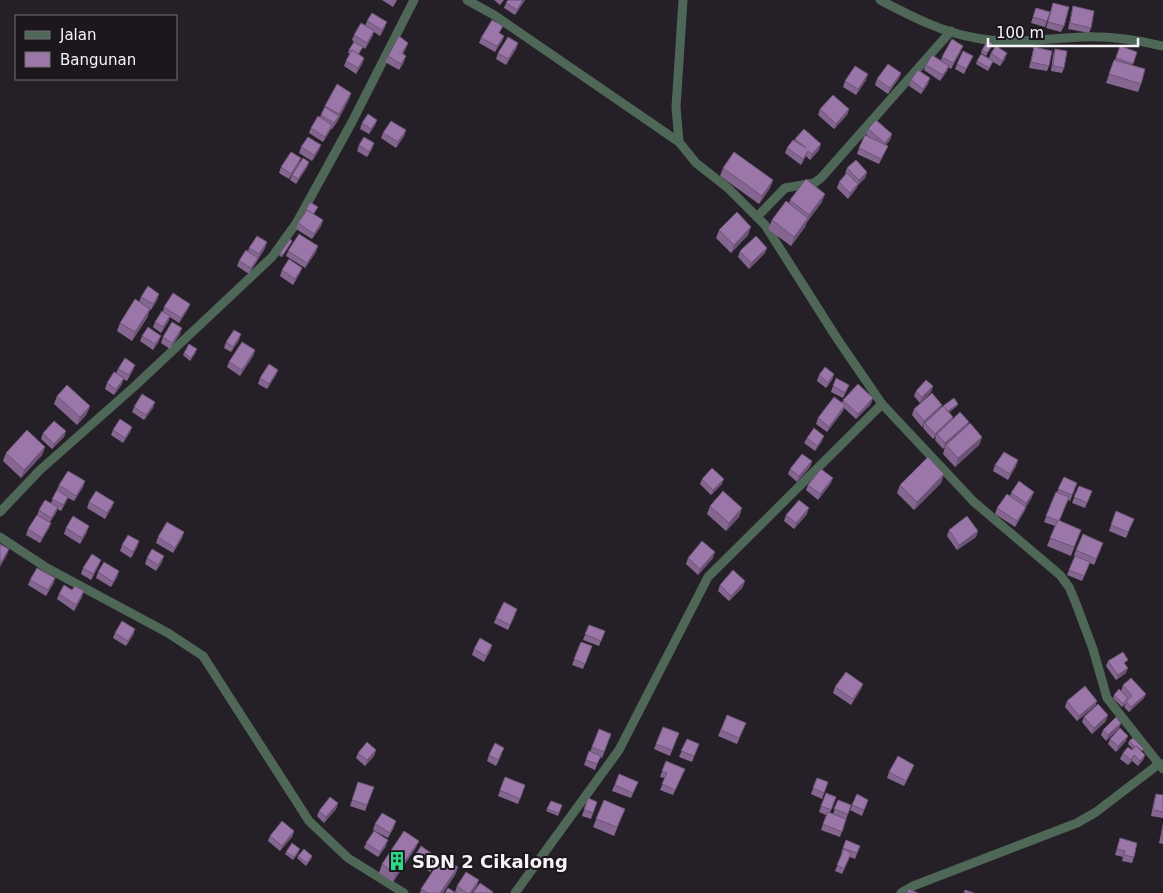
<svg xmlns="http://www.w3.org/2000/svg" width="1163" height="893" font-family="'DejaVu Sans',sans-serif">
  <style>
    .lines { fill: none; stroke-linecap: round; stroke-linejoin: round }
    .street { stroke: #4f6757; stroke-width: 9 }
    .wall { fill: #856691 }
    .shaded-wall { fill: #6c5376 }
    .building { fill: #9b77a9; stroke: #6c5376 }
    .labels { text-anchor: middle; dominant-baseline: central; stroke-width: 4; stroke-linejoin: round; paint-order: stroke }
    .poi-label { font-size: 18px; font-weight: bold; fill: #f6f3f7; stroke: #1c171d; text-anchor: start }
  </style>
  <rect width="100%" height="100%" fill="#252027"/>
  <g class="lines">
    <!-- street -->
    <g class="street">
      <polyline points="467,0 494,15 679,142"/>
      <polyline points="683,0 676,107 679,142 696,163 728,188 765,225 838,340 882,404 974,502 1060,575 1069,587 1075,601 1093,649 1107,698 1163,769"/>
      <path d="M 880,0 C 911,16 941,32 976,38 C 1011,45 1048,38 1083,37 C 1110,36 1137,40 1163,46"/>
      <polyline points="757,217 785,188 814,183 821,178 951,31"/>
      <polyline points="0,512 40,470 136,385 272,257 297,222 352,122 414,0"/>
      <polyline points="0,537 47,568 168,633 203,656 309,821 348,858 404,893"/>
      <polyline points="515,893 619,750 708,577 882,404"/>
      <polyline points="901,893 913,886 1077,823 1096,812 1159,764 1163,764"/>
    </g>
  </g>
  <!-- wall -->
  <g class="wall">
    <polygon points="382,0 397,0 393,7"/>
    <polygon points="494,0 504,0 500,5"/>
    <polygon points="525,0 515,15 504,8 506,3"/>
    <polygon points="1053,3 1064,26 1061,32 1046,28"/>
    <polygon points="1073,6 1091,28 1089,33 1068,29"/>
    <polygon points="1036,8 1047,21 1045,27 1031,23"/>
    <polygon points="367,21 385,27 380,36 374,32 372,37 365,49 363,47 359,54 364,58 362,64 356,74 344,66 346,61 350,54 348,53 349,50 354,42 352,40 354,35 365,26"/>
    <polygon points="500,33 504,36 502,41 495,52 479,43 481,38"/>
    <polygon points="408,43 406,48 403,54 404,62 399,70 385,62 388,56"/>
    <polygon points="518,43 516,49 506,65 496,59 498,53"/>
    <polygon points="993,44 986,56 981,53 982,50"/>
    <polygon points="1120,46 1137,52 1132,65 1141,84 1138,92 1106,83 1114,60 1115,60"/>
    <polygon points="1034,47 1049,66 1047,71 1029,68"/>
    <polygon points="1055,49 1064,68 1062,73 1051,71 1053,55"/>
    <polygon points="961,51 951,69 948,67 947,71 940,81 924,70 926,65 941,60 942,57"/>
    <polygon points="991,53 1005,59 1000,66 993,62 988,71 976,64 977,61 989,58"/>
    <polygon points="973,56 964,74 955,69 957,64"/>
    <polygon points="901,73 899,78 888,94 875,85 877,79"/>
    <polygon points="866,80 856,95 843,87 845,81"/>
    <polygon points="911,80 928,84 921,94 909,86"/>
    <polygon points="351,93 349,99 337,122 332,129 331,129 323,142 309,133 311,128 320,117 325,106"/>
    <polygon points="820,109 849,109 847,115 834,129 818,115"/>
    <polygon points="377,120 375,125 369,134 360,129 362,123"/>
    <polygon points="868,129 892,134 890,140 886,145 888,146 879,164 857,154 859,148 870,138 866,134"/>
    <polygon points="406,130 404,136 396,148 381,138 383,133"/>
    <polygon points="795,139 819,150 810,160 806,156 801,165 785,153 787,148 794,141"/>
    <polygon points="374,143 372,149 367,157 357,151 359,145"/>
    <polygon points="301,147 319,150 312,161 299,153"/>
    <polygon points="301,158 299,164 289,179 279,173 281,167"/>
    <polygon points="309,162 307,167 296,184 290,180 292,175"/>
    <polygon points="723,168 773,180 770,188 759,204 720,176"/>
    <polygon points="847,168 867,172 865,178 858,185 856,189 848,199 837,188 839,182 846,174 845,174"/>
    <polygon points="790,200 822,202 807,222 805,227 791,246 768,229 772,220 789,203"/>
    <polygon points="318,207 314,214 323,220 321,226 312,239 296,229 298,223 305,213 306,210"/>
    <polygon points="719,230 748,235 731,253 716,238"/>
    <polygon points="292,241 282,257 279,256 280,253"/>
    <polygon points="267,242 265,248 249,274 237,266 239,261 248,251 249,248"/>
    <polygon points="767,248 765,253 749,269 738,257 740,251"/>
    <polygon points="288,251 316,252 305,268 286,256"/>
    <polygon points="302,268 300,273 293,285 280,276 282,270"/>
    <polygon points="159,294 157,300 151,310 150,309 147,318 132,341 117,331 120,323 139,302 141,297"/>
    <polygon points="190,304 188,309 179,323 170,317 168,322 161,333 153,327 155,322 163,312 164,307"/>
    <polygon points="180,334 170,349 161,343 163,337"/>
    <polygon points="142,336 159,341 153,350 140,341"/>
    <polygon points="239,340 231,352 224,348 226,342"/>
    <polygon points="255,350 253,356 240,376 227,367 229,362"/>
    <polygon points="196,352 190,361 183,355 184,353"/>
    <polygon points="118,369 133,370 127,381 123,379 122,384 114,395 105,389 107,383 116,373"/>
    <polygon points="834,374 832,380 826,388 817,381 819,375"/>
    <polygon points="276,375 267,389 258,384 260,378"/>
    <polygon points="849,385 843,398 831,392 833,386"/>
    <polygon points="933,386 931,392 920,403 914,396 916,391"/>
    <polygon points="57,396 90,406 86,415 77,425 54,404"/>
    <polygon points="843,400 871,404 856,419 844,408 843,411 827,432 816,424 818,418 842,403"/>
    <polygon points="155,402 153,408 144,420 132,412 134,407"/>
    <polygon points="958,404 957,406 949,412 953,417 952,420 968,426 982,437 979,445 955,467 943,454 945,447 943,449 935,440 936,436 933,439 923,428 924,425 922,427 912,415 914,409 941,408"/>
    <polygon points="132,427 130,432 123,443 111,435 113,430"/>
    <polygon points="66,431 64,437 52,449 41,439 43,433"/>
    <polygon points="807,438 822,441 815,451 804,443"/>
    <polygon points="45,447 42,455 21,478 3,461 6,453"/>
    <polygon points="812,461 810,467 797,482 788,474 790,469"/>
    <polygon points="995,465 1016,466 1008,480 993,471"/>
    <polygon points="944,474 941,483 914,510 897,493 900,485"/>
    <polygon points="1064,477 1075,488 1070,501 1068,500 1059,521 1081,530 1071,556 1047,546 1055,526 1044,522 1056,492 1057,492"/>
    <polygon points="702,479 722,484 711,495 700,484"/>
    <polygon points="85,481 83,487 74,501 68,498 61,511 57,509 56,513 50,522 49,528 40,543 26,535 28,529 37,516 39,510 51,503 59,485"/>
    <polygon points="831,483 818,500 806,490 808,485"/>
    <polygon points="1079,486 1092,491 1085,508 1072,503"/>
    <polygon points="1011,493 1032,497 1026,507 1024,512 1015,527 995,514 997,508 1010,496"/>
    <polygon points="89,502 114,502 112,507 105,519 87,508"/>
    <polygon points="710,506 742,508 739,517 726,531 707,514"/>
    <polygon points="1116,511 1134,519 1126,538 1109,531"/>
    <polygon points="807,514 794,529 784,521 786,515"/>
    <polygon points="66,528 87,532 80,544 64,534"/>
    <polygon points="949,530 978,531 976,537 957,550 947,536"/>
    <polygon points="184,532 182,538 173,553 156,543 158,537"/>
    <polygon points="139,541 137,547 131,558 120,551 122,545"/>
    <polygon points="1101,549 1094,565 1090,563 1082,581 1067,575 1075,556 1074,555 1076,550"/>
    <polygon points="147,558 162,562 156,571 145,564"/>
    <polygon points="688,558 713,558 698,575 686,564"/>
    <polygon points="101,560 99,565 91,580 81,574 83,568"/>
    <polygon points="119,571 117,577 111,587 96,578 98,572"/>
    <polygon points="55,578 53,584 46,596 28,585 30,580"/>
    <polygon points="720,585 743,587 729,601 718,591"/>
    <polygon points="59,594 82,597 74,611 57,599"/>
    <polygon points="515,615 508,630 494,623 496,618"/>
    <polygon points="589,625 605,631 599,646 583,640"/>
    <polygon points="135,629 133,635 126,646 113,638 115,633"/>
    <polygon points="581,642 592,646 583,669 572,665"/>
    <polygon points="492,645 490,651 484,662 472,655 474,649"/>
    <polygon points="1108,661 1126,666 1126,673 1116,680 1106,666"/>
    <polygon points="863,684 861,689 851,705 833,693 835,687"/>
    <polygon points="1123,685 1146,694 1143,699 1129,712 1124,707 1126,703 1122,707 1113,698 1114,695 1121,691"/>
    <polygon points="1067,701 1097,701 1095,706 1077,721 1065,707"/>
    <polygon points="727,715 746,723 737,744 718,736"/>
    <polygon points="1084,717 1106,721 1092,734 1082,722"/>
    <polygon points="1121,723 1119,728 1106,741 1101,735 1103,730"/>
    <polygon points="663,727 679,733 670,756 654,749"/>
    <polygon points="599,729 611,734 602,758 600,757 595,770 584,765 589,751 590,752"/>
    <polygon points="687,739 699,744 692,762 679,757"/>
    <polygon points="1110,739 1126,741 1116,752 1108,744"/>
    <polygon points="1129,741 1145,755 1143,760 1138,766 1132,761 1128,765 1120,759 1123,753 1132,750 1133,749 1128,744"/>
    <polygon points="376,750 374,756 365,766 356,758 358,753"/>
    <polygon points="502,754 496,766 487,761 489,755"/>
    <polygon points="666,761 683,774 673,795 660,790 665,778 660,777"/>
    <polygon points="912,770 904,786 887,778 889,772"/>
    <polygon points="619,774 638,782 631,798 612,791"/>
    <polygon points="505,777 525,785 518,804 498,796"/>
    <polygon points="817,778 828,782 822,799 811,794"/>
    <polygon points="358,782 374,787 365,811 350,806"/>
    <polygon points="857,794 868,800 862,816 850,810"/>
    <polygon points="1156,794 1163,795 1163,818 1151,816 1154,800"/>
    <polygon points="836,797 830,813 833,814 838,800 851,805 840,837 821,830 826,815 819,812 821,806"/>
    <polygon points="588,798 597,802 591,819 582,816"/>
    <polygon points="604,800 625,809 614,836 593,827"/>
    <polygon points="551,801 562,805 558,816 546,811"/>
    <polygon points="338,803 336,809 324,823 317,816 319,811"/>
    <polygon points="1163,823 1163,844 1159,843"/>
    <polygon points="375,824 394,827 388,838 373,830"/>
    <polygon points="294,831 292,837 280,851 268,841 270,836"/>
    <polygon points="1120,838 1134,857 1132,863 1122,861 1123,857 1115,855"/>
    <polygon points="846,840 860,846 855,859 850,857 842,874 835,871 842,854 841,853"/>
    <polygon points="419,841 415,849 393,882 379,873 382,864"/>
    <polygon points="366,843 386,846 378,857 364,848"/>
    <polygon points="286,852 299,852 293,860 285,854"/>
    <polygon points="416,854 438,858 436,863 430,872 414,860"/>
    <polygon points="298,856 312,856 311,859 306,866 297,858"/>
    <polygon points="458,867 455,875 443,893 420,893 421,889"/>
    <polygon points="457,886 477,886 472,893 457,893 455,892"/>
  </g>
  <!-- shaded-wall -->
  <g class="shaded-wall">
    <polygon points="523,0 525,0 515,15 517,10"/>
    <polygon points="387,22 385,27 380,36 382,30"/>
    <polygon points="374,31 372,37 365,49 367,43"/>
    <polygon points="504,36 502,41 495,52 497,46"/>
    <polygon points="408,43 406,48 400,59 402,53"/>
    <polygon points="518,43 516,49 506,65 508,59"/>
    <polygon points="963,46 961,51 951,69 953,63"/>
    <polygon points="1007,53 1005,59 1000,66 1002,61"/>
    <polygon points="406,56 404,62 399,70 401,64"/>
    <polygon points="364,58 362,64 356,74 358,68"/>
    <polygon points="949,66 947,71 940,81 943,75"/>
    <polygon points="901,73 899,78 888,94 890,88"/>
    <polygon points="868,74 866,80 856,95 858,89"/>
    <polygon points="930,78 928,84 921,94 923,89"/>
    <polygon points="351,93 349,99 337,120 339,114"/>
    <polygon points="849,109 847,115 834,129 836,124"/>
    <polygon points="339,116 337,122 332,129 334,123"/>
    <polygon points="377,120 375,125 369,134 371,129"/>
    <polygon points="332,125 330,131 323,142 325,137"/>
    <polygon points="406,130 404,136 396,148 398,142"/>
    <polygon points="892,134 890,140 883,148 885,143"/>
    <polygon points="374,143 372,149 367,157 369,152"/>
    <polygon points="821,144 819,150 810,160 812,154"/>
    <polygon points="321,145 319,150 312,161 314,155"/>
    <polygon points="808,151 806,156 801,165 803,159"/>
    <polygon points="301,158 299,164 289,179 291,174"/>
    <polygon points="309,162 307,167 296,184 298,179"/>
    <polygon points="867,172 865,178 858,185 856,189 848,199 850,193 857,185 859,180"/>
    <polygon points="773,180 770,188 759,204 762,196"/>
    <polygon points="825,194 822,202 807,222 805,227 791,246 794,237 807,220 809,215"/>
    <polygon points="323,220 321,226 312,239 314,234"/>
    <polygon points="751,227 748,235 731,253 734,245"/>
    <polygon points="267,242 265,248 249,274 251,268"/>
    <polygon points="318,246 316,252 305,268 307,263"/>
    <polygon points="767,248 765,253 749,269 751,263"/>
    <polygon points="302,268 300,273 293,285 295,279"/>
    <polygon points="159,294 157,300 151,310 153,304"/>
    <polygon points="190,304 188,309 179,323 181,318"/>
    <polygon points="150,309 147,318 132,341 135,332"/>
    <polygon points="170,316 168,322 161,333 163,327"/>
    <polygon points="182,328 180,334 170,349 172,343"/>
    <polygon points="241,334 239,340 231,352 233,347"/>
    <polygon points="161,336 159,341 153,350 155,344"/>
    <polygon points="255,350 253,356 240,376 242,370"/>
    <polygon points="135,365 133,370 127,381 129,375"/>
    <polygon points="278,370 276,375 267,389 269,384"/>
    <polygon points="834,374 832,380 826,388 828,383"/>
    <polygon points="124,378 122,384 114,395 116,389"/>
    <polygon points="933,386 931,392 920,403 922,397"/>
    <polygon points="873,398 871,404 856,419 858,414"/>
    <polygon points="155,402 153,408 144,420 146,415"/>
    <polygon points="958,404 957,406 946,415 947,412"/>
    <polygon points="845,405 843,411 827,432 829,427"/>
    <polygon points="942,405 940,410 925,423 922,427 924,421"/>
    <polygon points="90,406 86,415 77,425 80,417"/>
    <polygon points="953,417 951,422 937,434 936,436 933,439 935,434"/>
    <polygon points="969,422 967,428 946,445 943,449 945,443"/>
    <polygon points="132,427 130,432 123,443 125,438"/>
    <polygon points="66,431 64,437 52,449 54,444"/>
    <polygon points="824,436 822,441 815,451 817,446"/>
    <polygon points="982,437 979,445 955,467 958,458"/>
    <polygon points="45,447 42,455 21,478 24,470"/>
    <polygon points="1018,460 1016,466 1008,480 1010,474"/>
    <polygon points="812,461 810,467 797,482 799,476"/>
    <polygon points="944,474 941,483 914,510 917,502"/>
    <polygon points="833,478 831,483 818,500 820,494"/>
    <polygon points="724,479 722,484 711,495 713,490"/>
    <polygon points="85,481 83,487 74,501 76,496"/>
    <polygon points="1034,492 1032,497 1024,509 1026,503"/>
    <polygon points="68,497 66,502 61,511 63,505"/>
    <polygon points="114,502 112,507 105,519 107,513"/>
    <polygon points="58,507 56,513 49,523 51,518"/>
    <polygon points="1026,507 1024,512 1015,527 1017,521"/>
    <polygon points="742,508 739,517 726,531 729,523"/>
    <polygon points="809,508 807,514 794,529 796,523"/>
    <polygon points="51,523 49,528 40,543 42,538"/>
    <polygon points="89,526 87,532 80,544 82,538"/>
    <polygon points="978,531 976,537 957,550 959,545"/>
    <polygon points="184,532 182,538 173,553 175,548"/>
    <polygon points="139,541 137,547 131,558 133,552"/>
    <polygon points="9,549 7,555 0,567 0,564"/>
    <polygon points="715,552 713,558 698,575 700,569"/>
    <polygon points="164,556 162,562 156,571 158,565"/>
    <polygon points="101,560 99,565 91,580 93,574"/>
    <polygon points="119,571 117,577 111,587 113,582"/>
    <polygon points="55,578 53,584 46,596 48,590"/>
    <polygon points="745,581 743,587 729,601 731,596"/>
    <polygon points="84,591 82,597 74,611 76,605"/>
    <polygon points="135,629 133,635 126,646 128,641"/>
    <polygon points="492,645 490,651 484,662 486,656"/>
    <polygon points="1128,668 1126,673 1116,680 1118,675"/>
    <polygon points="863,684 861,689 851,705 853,699"/>
    <polygon points="1146,694 1143,699 1129,712 1131,707"/>
    <polygon points="1097,701 1095,706 1077,721 1079,716"/>
    <polygon points="1108,715 1106,721 1092,734 1094,728"/>
    <polygon points="1121,723 1119,728 1106,741 1108,735"/>
    <polygon points="1128,736 1126,741 1116,752 1118,746"/>
    <polygon points="376,750 374,756 365,766 367,760"/>
    <polygon points="1134,755 1132,761 1128,765"/>
    <polygon points="1145,755 1143,760 1138,766 1140,761"/>
    <polygon points="338,803 336,809 324,823 326,817"/>
    <polygon points="396,821 394,827 388,838 390,833"/>
    <polygon points="294,831 292,837 280,851 282,846"/>
    <polygon points="388,840 386,846 378,857 380,852"/>
    <polygon points="419,841 415,849 393,882 396,874"/>
    <polygon points="438,858 436,863 430,872 432,866"/>
    <polygon points="458,867 455,875 443,893 440,893"/>
    <polygon points="479,880 477,886 472,893 470,893"/>
  </g>
  <!-- building -->
  <g class="building">
    <polygon points="508,0 523,0 517,10 506,3"/>
    <polygon points="1053,3 1069,7 1064,26 1048,22"/>
    <polygon points="1073,6 1094,11 1091,28 1070,23"/>
    <polygon points="1036,8 1050,12 1047,21 1033,17"/>
    <polygon points="372,13 387,22 382,30 367,21"/>
    <polygon points="492,20 503,26 499,33 504,36 497,46 481,38"/>
    <polygon points="361,23 374,31 367,43 354,35"/>
    <polygon points="399,36 408,43 402,53 406,56 401,64 388,56"/>
    <polygon points="508,37 518,43 508,59 498,53"/>
    <polygon points="952,39 963,46 953,63 942,57"/>
    <polygon points="988,40 993,44 987,53 982,50"/>
    <polygon points="354,42 363,47 358,54 352,50 352,52 349,50"/>
    <polygon points="996,46 1007,53 1002,61 991,53"/>
    <polygon points="1120,46 1137,52 1133,64 1116,58"/>
    <polygon points="1034,47 1052,51 1049,66 1031,62"/>
    <polygon points="1055,49 1067,51 1064,68 1053,66"/>
    <polygon points="352,50 364,58 358,68 346,61"/>
    <polygon points="963,51 973,56 966,69 957,64"/>
    <polygon points="981,54 993,61 989,68 977,61"/>
    <polygon points="932,55 949,66 943,75 926,65"/>
    <polygon points="1114,60 1145,69 1141,84 1109,74"/>
    <polygon points="888,64 901,73 890,88 877,79"/>
    <polygon points="855,66 868,74 858,89 845,81"/>
    <polygon points="918,70 930,78 923,89 911,80"/>
    <polygon points="337,84 351,93 339,114 325,106"/>
    <polygon points="833,95 849,109 836,124 820,109"/>
    <polygon points="325,107 339,116 334,123 321,115"/>
    <polygon points="368,114 377,120 371,129 362,123"/>
    <polygon points="318,116 332,125 325,137 311,128"/>
    <polygon points="876,120 892,134 885,143 868,129"/>
    <polygon points="391,121 406,130 398,142 383,133"/>
    <polygon points="804,129 821,144 812,154 808,151 803,159 787,148 793,140 806,148 795,139"/>
    <polygon points="865,135 888,146 881,159 859,148"/>
    <polygon points="308,137 321,145 314,155 301,147"/>
    <polygon points="364,137 374,143 369,152 359,145"/>
    <polygon points="291,152 301,158 291,174 281,167"/>
    <polygon points="734,152 773,180 762,196 723,168"/>
    <polygon points="303,158 309,162 298,179 292,175"/>
    <polygon points="856,160 867,172 859,180 847,168"/>
    <polygon points="847,173 858,184 850,193 839,182"/>
    <polygon points="806,179 825,194 809,215 790,200"/>
    <polygon points="786,201 808,218 794,237 772,220"/>
    <polygon points="310,202 318,207 313,214 307,210 306,211 306,210"/>
    <polygon points="307,210 323,220 314,234 298,223"/>
    <polygon points="737,212 751,227 734,245 719,230"/>
    <polygon points="299,234 318,246 307,263 288,251"/>
    <polygon points="257,236 267,242 259,254 249,248"/>
    <polygon points="756,236 767,248 751,263 740,251"/>
    <polygon points="290,239 292,241 283,255 280,253"/>
    <polygon points="246,250 258,258 251,268 239,261"/>
    <polygon points="289,259 302,268 295,279 282,270"/>
    <polygon points="148,286 159,294 153,304 141,297"/>
    <polygon points="173,293 190,304 181,318 164,307"/>
    <polygon points="135,299 150,309 135,332 120,323"/>
    <polygon points="162,311 170,316 163,327 155,322"/>
    <polygon points="172,322 182,328 172,343 163,337"/>
    <polygon points="148,327 161,336 155,344 142,336"/>
    <polygon points="234,330 241,334 233,347 226,342"/>
    <polygon points="242,342 255,350 242,370 229,362"/>
    <polygon points="189,344 197,349 191,358 184,353"/>
    <polygon points="125,358 135,365 129,375 118,369"/>
    <polygon points="269,364 278,370 269,384 260,378"/>
    <polygon points="825,367 834,374 828,383 819,375"/>
    <polygon points="114,372 124,378 116,389 107,383"/>
    <polygon points="836,378 849,385 845,393 833,386"/>
    <polygon points="926,380 933,386 922,397 916,391"/>
    <polygon points="858,384 873,398 858,414 843,400"/>
    <polygon points="67,385 90,406 80,417 57,396"/>
    <polygon points="932,393 942,405 924,421 914,409"/>
    <polygon points="142,394 155,402 146,415 134,407"/>
    <polygon points="834,397 845,405 829,427 818,418"/>
    <polygon points="954,398 958,404 948,411 943,406"/>
    <polygon points="943,406 953,417 935,434 925,423"/>
    <polygon points="960,412 969,422 945,443 937,434"/>
    <polygon points="120,419 132,427 125,438 113,430"/>
    <polygon points="54,421 66,431 54,444 43,433"/>
    <polygon points="970,423 982,437 958,458 946,445"/>
    <polygon points="814,428 824,436 817,446 807,438"/>
    <polygon points="27,430 45,447 24,470 6,453"/>
    <polygon points="1004,452 1018,460 1010,474 995,465"/>
    <polygon points="802,454 812,461 799,476 790,469"/>
    <polygon points="928,457 944,474 917,502 900,485"/>
    <polygon points="712,468 724,479 713,490 702,479"/>
    <polygon points="821,469 833,478 820,494 808,485"/>
    <polygon points="68,471 85,481 76,496 59,485"/>
    <polygon points="1064,477 1077,483 1072,495 1058,489"/>
    <polygon points="1019,481 1034,492 1026,503 1011,493"/>
    <polygon points="1079,486 1092,491 1087,503 1074,497"/>
    <polygon points="57,490 68,497 63,505 52,499"/>
    <polygon points="96,491 114,502 107,513 89,502"/>
    <polygon points="723,491 742,508 729,523 710,506"/>
    <polygon points="1056,492 1069,497 1059,521 1046,516"/>
    <polygon points="1007,494 1026,507 1017,521 997,508"/>
    <polygon points="45,500 58,507 51,518 39,510"/>
    <polygon points="799,500 809,508 796,523 786,515"/>
    <polygon points="1116,511 1134,519 1128,532 1111,525"/>
    <polygon points="37,515 51,523 42,538 28,529"/>
    <polygon points="73,516 89,526 82,538 66,528"/>
    <polygon points="967,516 978,531 959,545 949,530"/>
    <polygon points="1058,520 1081,530 1074,547 1050,538"/>
    <polygon points="167,522 184,532 175,548 158,537"/>
    <polygon points="1083,534 1103,543 1096,559 1076,550"/>
    <polygon points="128,535 139,541 133,552 122,545"/>
    <polygon points="702,541 715,552 700,569 688,558"/>
    <polygon points="0,544 9,549 0,564"/>
    <polygon points="152,549 164,556 158,565 147,558"/>
    <polygon points="92,554 101,560 93,574 83,568"/>
    <polygon points="1075,556 1090,562 1084,576 1069,570"/>
    <polygon points="104,562 119,571 113,582 98,572"/>
    <polygon points="37,568 55,578 48,590 30,580"/>
    <polygon points="733,570 745,581 731,596 720,585"/>
    <polygon points="64,585 72,590 75,586 84,591 76,605 59,594"/>
    <polygon points="504,602 517,609 510,625 496,618"/>
    <polygon points="122,621 135,629 128,641 115,633"/>
    <polygon points="589,625 605,631 601,641 585,634"/>
    <polygon points="480,638 492,645 486,656 474,649"/>
    <polygon points="581,642 592,646 585,664 574,659"/>
    <polygon points="1123,652 1128,660 1124,663 1128,668 1118,675 1108,661"/>
    <polygon points="846,672 863,684 853,699 835,687"/>
    <polygon points="1131,678 1146,694 1131,707 1126,701 1132,696 1123,685"/>
    <polygon points="1085,686 1097,701 1079,716 1067,701"/>
    <polygon points="1119,689 1128,698 1123,704 1114,695"/>
    <polygon points="1098,704 1108,715 1094,728 1084,717"/>
    <polygon points="727,715 746,723 739,738 721,730"/>
    <polygon points="1116,717 1121,723 1108,735 1103,730"/>
    <polygon points="663,727 679,733 672,750 656,744"/>
    <polygon points="1120,728 1128,736 1118,746 1110,739"/>
    <polygon points="599,729 611,734 604,752 592,747"/>
    <polygon points="1133,738 1144,749 1142,751 1136,746 1135,747 1129,741"/>
    <polygon points="687,739 699,744 694,756 681,751"/>
    <polygon points="367,742 376,750 367,760 358,753"/>
    <polygon points="495,743 504,748 498,760 489,755"/>
    <polygon points="1136,746 1145,755 1140,761 1134,755 1131,760 1123,753 1128,747 1132,750"/>
    <polygon points="589,751 601,756 597,764 586,760"/>
    <polygon points="898,756 914,765 906,781 889,772"/>
    <polygon points="666,761 685,769 675,790 662,784 667,773 662,771"/>
    <polygon points="619,774 638,782 633,793 615,785"/>
    <polygon points="505,777 525,785 520,799 500,790"/>
    <polygon points="817,778 828,782 824,793 813,788"/>
    <polygon points="358,782 374,787 367,805 352,800"/>
    <polygon points="826,793 836,797 831,810 821,806"/>
    <polygon points="857,794 868,800 864,810 852,805"/>
    <polygon points="1156,794 1163,795 1163,812 1153,810"/>
    <polygon points="330,797 338,803 326,817 319,811"/>
    <polygon points="588,798 597,802 593,813 584,810"/>
    <polygon points="604,800 625,809 617,827 596,819"/>
    <polygon points="838,800 851,805 848,814 834,809"/>
    <polygon points="551,801 562,805 559,813 547,809"/>
    <polygon points="828,812 846,819 842,832 823,824"/>
    <polygon points="382,813 396,821 390,833 375,824"/>
    <polygon points="282,821 294,831 282,846 270,836"/>
    <polygon points="1163,825 1163,838 1161,838"/>
    <polygon points="374,831 388,840 380,852 366,843"/>
    <polygon points="404,831 419,841 396,874 382,864"/>
    <polygon points="1120,838 1137,843 1134,857 1124,855 1125,851 1117,849"/>
    <polygon points="846,840 860,846 857,853 843,848"/>
    <polygon points="292,843 300,849 294,857 286,852"/>
    <polygon points="421,846 438,858 432,866 416,854"/>
    <polygon points="304,849 312,856 307,863 298,856"/>
    <polygon points="844,849 851,853 844,869 837,865"/>
    <polygon points="442,857 458,867 440,893 428,893 421,889"/>
    <polygon points="466,872 479,880 470,893 467,893 457,886"/>
    <polygon points="480,883 493,892 492,893 473,893"/>
    <polygon points="448,888 456,893 445,893"/>
    <polygon points="908,889 918,893 907,893"/>
    <polygon points="965,890 974,893 964,893"/>
  </g>
  <!-- icons -->
  <defs>
    <g id="building-bare" transform="scale(1.5)"><path d="M-4-6H4V6H1V3H-1V6H-4ZM-2.5-4.3h1.7v1.8h-1.7ZM.8-4.3h1.7v1.8H.8ZM-2.5-1h1.7V.8h-1.7ZM.8-1h1.7V.8H.8Z" fill="#2cd884" stroke="#1c171d" stroke-width="2.5" paint-order="stroke"/></g>
  </defs>
  <g fill-rule="evenodd">
    <use href="#building-bare" x="397" y="861"/>
  </g>
  <g class="labels">
    <!-- poi labels -->
    <g class="poi-label">
      <text x="412" y="861">SDN 2 Cikalong</text>
    </g>
  </g>
  <!-- legend -->
  <rect x="15" y="15" width="162" height="65" fill="#1c171d" stroke="#736f74"/>
  <rect x="25" y="31" width="25" height="8" fill="#4f6757" stroke="#736f74"/>
  <text x="60" y="40" font-size="15" fill="#f6f3f7">Jalan</text>
  <rect x="25" y="52" width="25" height="15" fill="#9b77a9" stroke="#736f74"/>
  <text x="60" y="65" font-size="15" fill="#f6f3f7">Bangunan</text>
  <!-- scale -->
  <path d="M988 38v8h150v-8" fill="none" stroke="#f6f3f7" stroke-width="2.5"/>
  <text x="996" y="38" font-size="15" fill="#f6f3f7" stroke="#1c171d" stroke-width="4" paint-order="stroke">100 m</text>
</svg>
